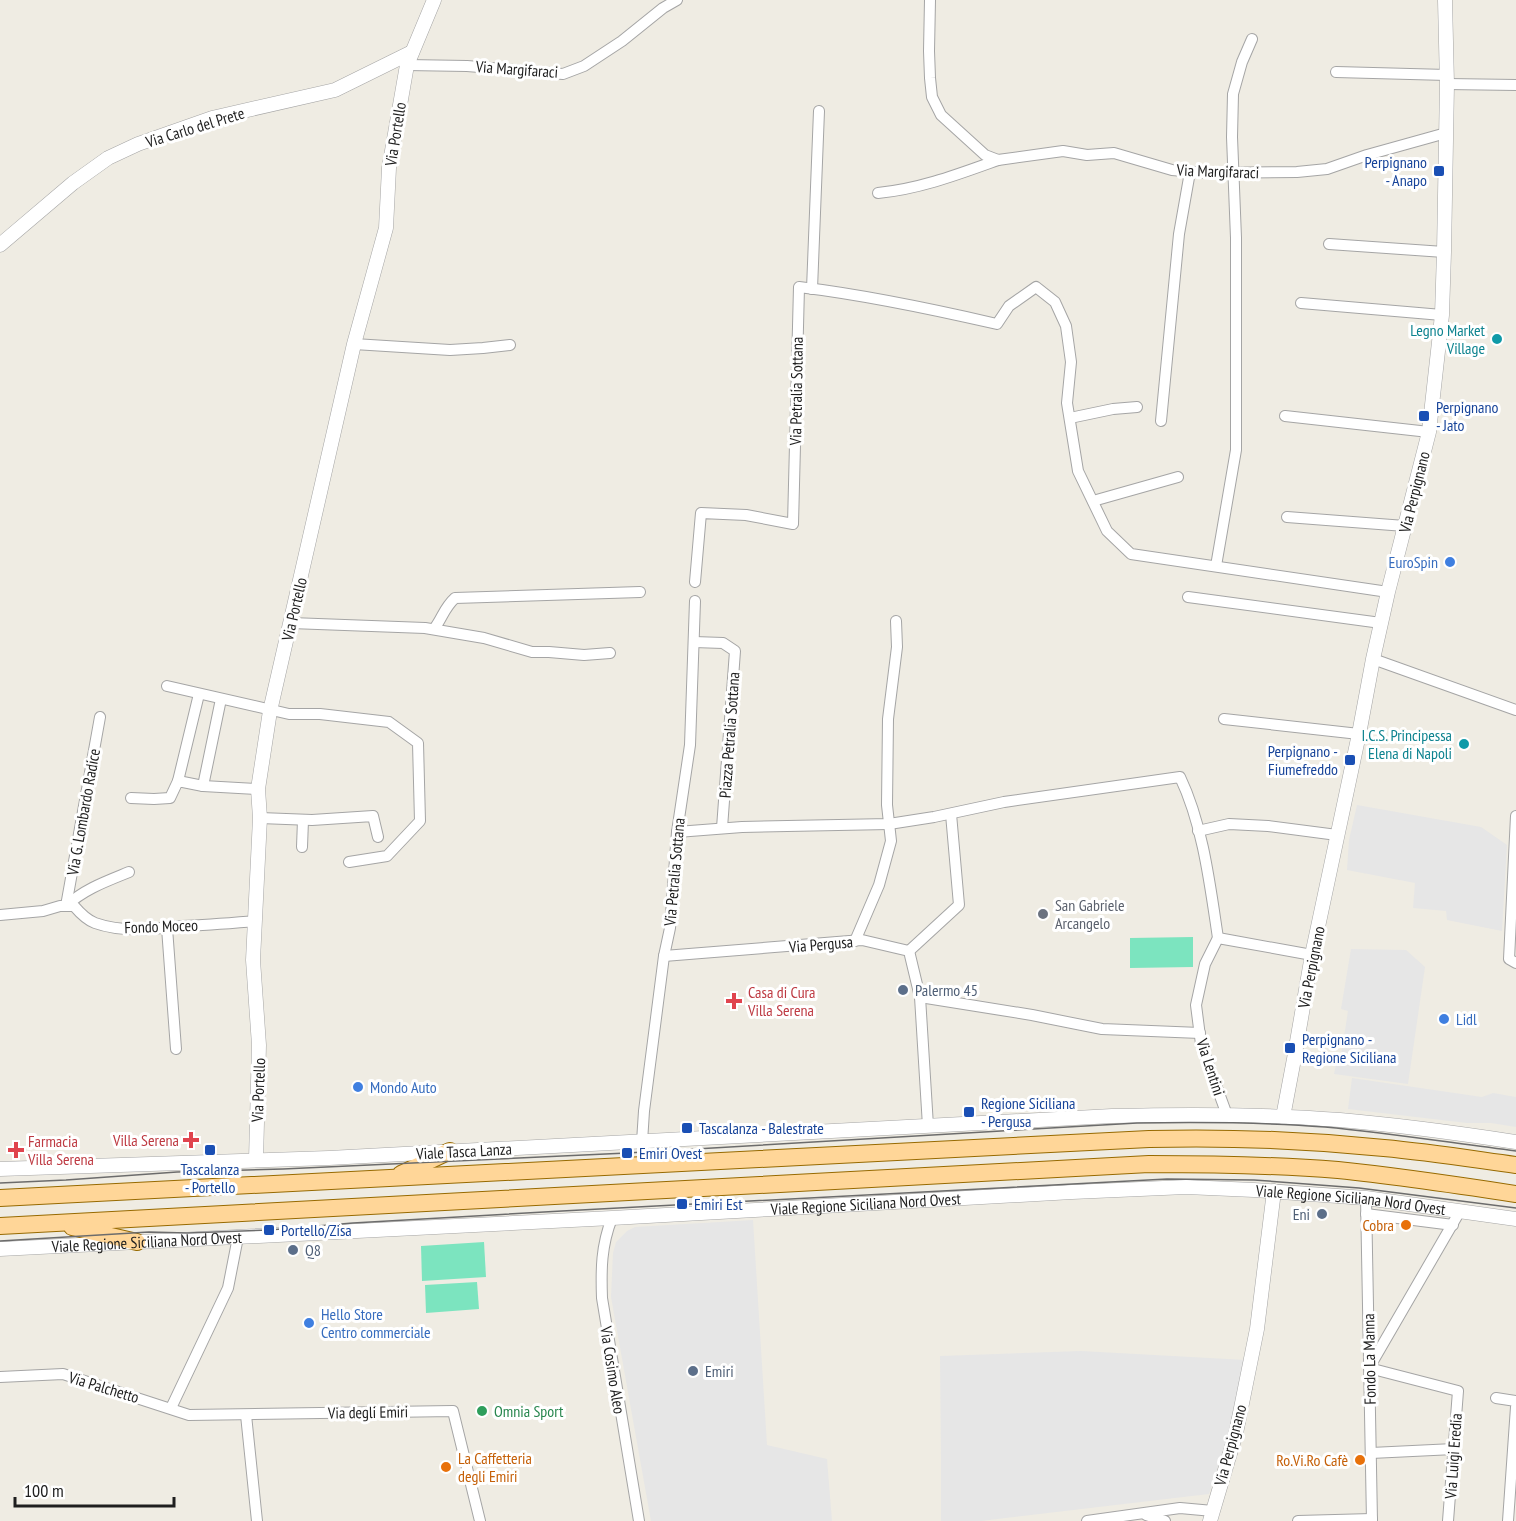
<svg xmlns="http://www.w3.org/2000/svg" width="1516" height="1521" font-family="'PT Sans Narrow',sans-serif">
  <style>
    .pitch { fill: #7ce4bf }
    .parking { fill: #e6e6e6 }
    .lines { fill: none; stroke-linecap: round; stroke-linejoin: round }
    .minor-casing { stroke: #a5a5a5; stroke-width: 12 }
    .tertiary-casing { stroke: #a5a5a5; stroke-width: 15 }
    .primary-casing { stroke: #976a00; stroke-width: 18 }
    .minor { stroke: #fff; stroke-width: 10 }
    .tertiary { stroke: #fff; stroke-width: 14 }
    .primary { stroke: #ffd698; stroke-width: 16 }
    .tram { stroke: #6c6c6c; stroke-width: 1.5 }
    .transit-dot { fill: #1a4fb4; stroke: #fff; stroke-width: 2 }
    .culture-dot { fill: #0f9aa8; stroke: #fff; stroke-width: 2 }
    .shop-dot { fill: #3f7fe0; stroke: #fff; stroke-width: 2 }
    .worship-dot { fill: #6b7280; stroke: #fff; stroke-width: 2 }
    .service-dot { fill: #5c6f8a; stroke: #fff; stroke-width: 2 }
    .health-dot { fill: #e0444e; stroke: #fff; stroke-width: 2 }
    .food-dot { fill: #e8710a; stroke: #fff; stroke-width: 2 }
    .leisure-dot { fill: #2e9e5b; stroke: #fff; stroke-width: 2 }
    .labels { text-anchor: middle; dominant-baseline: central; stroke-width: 6; stroke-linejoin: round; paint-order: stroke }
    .street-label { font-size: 16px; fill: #1e1e1e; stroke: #fff }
    .transit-label { font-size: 16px; fill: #164399; stroke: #fff; text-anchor: start }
    .culture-label { font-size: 16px; fill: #0d838f; stroke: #fff; text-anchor: end }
    .shop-label { font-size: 16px; fill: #366cbe; stroke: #fff; text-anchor: start }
    .worship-label { font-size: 16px; fill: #5b616d; stroke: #fff; text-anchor: start }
    .service-label { font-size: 16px; fill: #4e5e75; stroke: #fff; text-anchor: start }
    .health-label { font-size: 16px; fill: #be3a42; stroke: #fff; text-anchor: start }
    .food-label { font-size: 16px; fill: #c56008; stroke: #fff; text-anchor: end }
    .leisure-label { font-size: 16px; fill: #27864d; stroke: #fff; text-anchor: start }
  </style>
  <rect width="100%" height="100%" fill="#efece3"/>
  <!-- pitch -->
  <g class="pitch">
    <polygon points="1193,937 1193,967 1130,968 1130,938"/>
    <polygon points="484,1242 486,1277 422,1281 421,1246"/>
    <polygon points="477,1282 479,1309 426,1313 425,1285"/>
  </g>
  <!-- parking -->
  <g class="parking">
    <polygon points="1357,805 1481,827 1507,845 1502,931 1447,920 1446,911 1413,908 1415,883 1347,870 1349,840"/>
    <polygon points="1351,949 1406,950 1425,967 1408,1084 1334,1074 1337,1060 1341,1056 1348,1011 1341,1009"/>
    <polygon points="1352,1078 1482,1097 1493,1093 1516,1097 1516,1127 1491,1123 1467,1123 1348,1109"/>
    <polygon points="753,1220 767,1445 827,1459 832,1521 651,1521 611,1297 613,1253 616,1242 627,1231 635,1227"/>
    <polygon points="1081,1351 1246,1360 1230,1430 1209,1494 981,1521 941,1521 941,1457 940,1356"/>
  </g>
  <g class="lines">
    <!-- minor casing -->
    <g class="minor-casing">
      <g id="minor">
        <polyline points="930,0 929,51 930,78 932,97 941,115 985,155 998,160 1063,151 1087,155 1114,153 1172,170 1206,173 1297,172 1327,169 1367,155 1446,133"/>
        <polyline points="407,65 467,66 563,74 584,66 622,41 663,8 677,0"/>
        <polyline points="1336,72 1447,75"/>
        <polyline points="1447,84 1516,85"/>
        <path d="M 878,193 C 920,189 959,174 998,160"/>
        <polyline points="1329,244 1444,252"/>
        <polyline points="812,289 819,111"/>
        <polyline points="1301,303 1442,315"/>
        <polyline points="354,344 450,350 483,348 510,345"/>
        <polyline points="1285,416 1429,432"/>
        <polyline points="1070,418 1113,409 1137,407"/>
        <polyline points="1161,421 1179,234 1190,172"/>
        <polyline points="1093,501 1178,477"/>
        <polyline points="1287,517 1405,526"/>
        <polyline points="1216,566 1236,450 1236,238 1232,137 1233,94 1242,62 1252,39"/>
        <path d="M 695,582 L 701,513 L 746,515 L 793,524 L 799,287 C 866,295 932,309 997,324 L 1009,306 L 1036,287 L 1055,302 L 1066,326 L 1071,362 L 1067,403 L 1078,471 L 1107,531 L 1131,554 L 1388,592"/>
        <polyline points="1188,597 1381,623"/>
        <polyline points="291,623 425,628 484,638 532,652 549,652 584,655 610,653"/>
        <path d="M 434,629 C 443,617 444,608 455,598 L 640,592"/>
        <polyline points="694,642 723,643 735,651 722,828"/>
        <polyline points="1373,659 1516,710"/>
        <polyline points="167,686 289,714 320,714 389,722 418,743 420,821 387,856 349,862"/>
        <polyline points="1224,719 1359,734"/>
        <polyline points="178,781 199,694"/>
        <polyline points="203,786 221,699"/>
        <polyline points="131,798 154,799 170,798 178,781 203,786 258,789"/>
        <polyline points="1516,816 1509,959 1516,963"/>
        <polyline points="260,818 312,820 373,816 378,837"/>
        <polyline points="1198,831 1229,824 1268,826 1337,835"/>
        <path d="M 677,832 L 742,827 L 889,824 L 934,817 L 1004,802 L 1180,777 C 1203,825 1210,885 1218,938"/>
        <polyline points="302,847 303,820"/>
        <polyline points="66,906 100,717"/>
        <path d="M 66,906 C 84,889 107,881 129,872"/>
        <path d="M 0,915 L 43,911 L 60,906 L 74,906 C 80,913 87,920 95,923 C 123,933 154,929 182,926 C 207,925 231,923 256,921"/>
        <polyline points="167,928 176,1049"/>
        <polyline points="855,941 879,885 891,841 887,805 888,719 897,647 896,621"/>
        <polyline points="909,951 959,905 951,814"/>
        <polyline points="664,956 862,940 909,951 920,997 928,1126"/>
        <polyline points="920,997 1032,1015 1102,1029 1200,1033"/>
        <polyline points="1227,1115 1201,1044 1196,1005 1205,964 1218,938 1312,955"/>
        <polyline points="642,1142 644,1111 664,956 670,928 677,832 690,745 695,601"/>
        <polyline points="1366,1198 1372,1521"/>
        <polyline points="1366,1214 1453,1225"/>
        <path d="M 612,1218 C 601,1246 601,1270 602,1298 L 639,1521"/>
        <polyline points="0,1377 63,1374 189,1415 453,1411 480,1521"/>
        <polyline points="1496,1398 1516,1401"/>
        <polyline points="171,1408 228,1288 238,1237"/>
        <polyline points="246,1415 257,1521"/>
        <polyline points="1371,1453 1454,1449"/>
        <polyline points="1146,1515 1165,1521"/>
        <polyline points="1087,1521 1180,1508 1213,1511"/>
        <polyline points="1298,1521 1372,1519"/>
        <polyline points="1448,1521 1458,1391 1369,1368 1460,1211"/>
        <polyline points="1508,1521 1516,1407"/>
      </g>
    </g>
    <!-- tertiary casing -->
    <g class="tertiary-casing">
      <g id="tertiary">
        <polyline points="0,245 73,183 108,158 138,144 212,118 335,90 412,52"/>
        <polyline points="1283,1117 1294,1059 1312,955 1359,734 1373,659 1388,592 1429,432 1442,315 1444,252 1447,84 1445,0"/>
        <polyline points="256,1160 259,1045 253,960 260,818 258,789 270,711 354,344 386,228 389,168 407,65 434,0"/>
        <path d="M 0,1169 L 329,1158 L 1112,1116 C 1188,1114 1264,1114 1340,1120 C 1399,1125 1457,1133 1516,1142"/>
        <path id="s1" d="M 0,1249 L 612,1218 L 1072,1192 L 1186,1187 L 1254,1190 L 1366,1198 L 1516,1219"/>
        <polyline points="1210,1521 1236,1433 1257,1329 1274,1191"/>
      </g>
    </g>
    <!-- primary casing -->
    <g class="primary-casing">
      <g id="primary">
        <polyline points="401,1174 450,1151"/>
        <path d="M 0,1198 L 1149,1139 C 1228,1137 1306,1140 1384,1148 C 1428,1152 1472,1159 1516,1165"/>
        <path d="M 0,1226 L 1149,1164 C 1212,1164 1275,1165 1338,1170 C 1398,1176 1457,1185 1516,1194"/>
        <polyline points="72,1227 137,1242"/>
      </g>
    </g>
    <!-- minor -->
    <use href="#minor" class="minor"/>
    <!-- tertiary -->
    <use href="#tertiary" class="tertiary"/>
    <!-- primary -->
    <use href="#primary" class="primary"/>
    <!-- tram -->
    <g class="tram">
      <path d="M 0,1183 L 66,1180 L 177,1172 L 283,1169 L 627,1153 L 1137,1123 C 1199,1122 1263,1122 1325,1127 C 1389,1133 1452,1143 1516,1151"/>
      <polyline points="0,1241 149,1232 187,1233 269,1230 353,1223 562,1211 1167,1179 1254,1180 1359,1188 1516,1208"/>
    </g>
  </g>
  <!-- markers -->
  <g class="transit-dot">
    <rect x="1433" y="165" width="12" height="12" rx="3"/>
    <rect x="1418" y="410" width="12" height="12" rx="3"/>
    <rect x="1344" y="754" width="12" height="12" rx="3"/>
    <rect x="1284" y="1042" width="12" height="12" rx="3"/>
    <rect x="963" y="1106" width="12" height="12" rx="3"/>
    <rect x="681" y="1122" width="12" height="12" rx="3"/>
    <rect x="204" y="1144" width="12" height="12" rx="3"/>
    <rect x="621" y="1147" width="12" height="12" rx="3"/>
    <rect x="676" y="1198" width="12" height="12" rx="3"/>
    <rect x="263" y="1224" width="12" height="12" rx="3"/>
  </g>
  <g class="culture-dot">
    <circle cx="1497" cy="339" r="6"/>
    <circle cx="1464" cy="744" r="6"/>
  </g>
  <g class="shop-dot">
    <circle cx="1450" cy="562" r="6"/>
    <circle cx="1444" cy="1019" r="6"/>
    <circle cx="358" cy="1087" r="6"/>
    <circle cx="309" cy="1323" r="6"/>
  </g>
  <circle class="worship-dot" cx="1043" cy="914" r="6"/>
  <g class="service-dot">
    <circle cx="903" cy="990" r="6"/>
    <circle cx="1322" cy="1214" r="6"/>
    <circle cx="293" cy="1250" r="6"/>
    <circle cx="693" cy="1371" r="6"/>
  </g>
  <g class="health-dot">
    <path d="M731 992h6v6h6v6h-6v6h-6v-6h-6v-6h6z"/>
    <path d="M188 1131h6v6h6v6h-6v6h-6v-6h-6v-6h6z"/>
    <path d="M13 1141h6v6h6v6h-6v6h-6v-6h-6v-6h6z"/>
  </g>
  <g class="food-dot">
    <circle cx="1406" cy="1225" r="6"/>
    <circle cx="1360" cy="1460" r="6"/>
    <circle cx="446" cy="1467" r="6"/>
  </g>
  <circle class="leisure-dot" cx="482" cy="1411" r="6"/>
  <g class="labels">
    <!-- street labels -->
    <g class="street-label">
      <text transform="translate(517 69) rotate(4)">Via Margifaraci</text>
      <text transform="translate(195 127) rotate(-17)">Via Carlo del Prete</text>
      <text transform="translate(395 134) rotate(-81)">Via Portello</text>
      <text transform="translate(1218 171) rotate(2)">Via Margifaraci</text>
      <text transform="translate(796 391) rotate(-89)">Via Petralia Sottana</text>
      <text transform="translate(1414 492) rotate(-76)">Via Perpignano</text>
      <text transform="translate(294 609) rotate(-77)">Via Portello</text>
      <text transform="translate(729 735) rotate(-86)">Piazza Petralia Sottana</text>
      <text transform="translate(83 812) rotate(-80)">Via G. Lombardo Radice</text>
      <text transform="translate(674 872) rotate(-85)">Via Petralia Sottana</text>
      <text transform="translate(161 926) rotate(-2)">Fondo Moceo</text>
      <text transform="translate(821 944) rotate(-5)">Via Pergusa</text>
      <text transform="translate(1311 967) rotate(-79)">Via Perpignano</text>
      <text transform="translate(1211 1067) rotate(72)">Via Lentini</text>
      <text transform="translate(258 1090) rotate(-88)">Via Portello</text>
      <text transform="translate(464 1151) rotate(-3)">Viale Tasca Lanza</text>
      <text stroke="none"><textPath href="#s1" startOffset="1353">Viale Regione Siciliana Nord Ovest</textPath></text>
      <text stroke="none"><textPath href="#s1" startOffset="867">Viale Regione Siciliana Nord Ovest</textPath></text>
      <text stroke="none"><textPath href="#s1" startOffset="147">Viale Regione Siciliana Nord Ovest</textPath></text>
      <text transform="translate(1369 1359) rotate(-91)">Fondo La Manna</text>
      <text transform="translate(613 1370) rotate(81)">Via Cosimo Aleo</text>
      <text transform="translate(104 1387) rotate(17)">Via Palchetto</text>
      <text transform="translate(368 1412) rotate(-1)">Via degli Emiri</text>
      <text transform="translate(1230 1445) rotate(-75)">Via Perpignano</text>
      <text transform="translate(1453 1456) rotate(-86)">Via Luigi Eredia</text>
    </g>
    <!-- transit labels -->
    <g class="transit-label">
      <text x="1427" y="162" text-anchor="end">Perpignano<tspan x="1427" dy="18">- Anapo</tspan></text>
      <text x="1436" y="407">Perpignano<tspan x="1436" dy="18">- Jato</tspan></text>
      <text x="1338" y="751" text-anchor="end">Perpignano -<tspan x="1338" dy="18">Fiumefreddo</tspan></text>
      <text x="1302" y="1039">Perpignano -<tspan x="1302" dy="18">Regione Siciliana</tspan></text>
      <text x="981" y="1103">Regione Siciliana<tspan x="981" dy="18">- Pergusa</tspan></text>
      <text x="699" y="1128">Tascalanza - Balestrate</text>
      <text x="639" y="1153">Emiri Ovest</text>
      <text x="210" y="1169" text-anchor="middle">Tascalanza<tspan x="210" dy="18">- Portello</tspan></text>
      <text x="694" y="1204">Emiri Est</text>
      <text x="281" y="1230">Portello/Zisa</text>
    </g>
    <!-- culture labels -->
    <g class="culture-label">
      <text x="1485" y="330">Legno Market<tspan x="1485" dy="18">Village</tspan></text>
      <text x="1452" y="735">I.C.S. Principessa<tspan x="1452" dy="18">Elena di Napoli</tspan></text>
    </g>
    <!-- shop labels -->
    <g class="shop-label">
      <text x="1438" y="562" text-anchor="end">EuroSpin</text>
      <text x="1456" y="1019">Lidl</text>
      <text x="370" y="1087">Mondo Auto</text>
      <text x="321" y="1314">Hello Store<tspan x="321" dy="18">Centro commerciale</tspan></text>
    </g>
    <!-- worship labels -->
    <g class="worship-label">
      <text x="1055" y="905">San Gabriele<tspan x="1055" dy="18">Arcangelo</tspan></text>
    </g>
    <!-- service labels -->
    <g class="service-label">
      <text x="915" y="990">Palermo 45</text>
      <text x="1310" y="1214" text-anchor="end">Eni</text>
      <text x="305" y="1250">Q8</text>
      <text x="705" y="1371">Emiri</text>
    </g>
    <!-- health labels -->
    <g class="health-label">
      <text x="748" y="992">Casa di Cura<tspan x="748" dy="18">Villa Serena</tspan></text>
      <text x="179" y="1140" text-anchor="end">Villa Serena</text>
      <text x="28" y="1141">Farmacia<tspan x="28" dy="18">Villa Serena</tspan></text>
    </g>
    <!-- food labels -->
    <g class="food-label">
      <text x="1394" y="1225">Cobra</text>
      <text x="458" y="1458" text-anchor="start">La Caffetteria<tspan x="458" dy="18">degli Emiri</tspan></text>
      <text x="1348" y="1460">Ro.Vi.Ro Cafè</text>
    </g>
    <!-- leisure labels -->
    <g class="leisure-label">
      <text x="494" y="1411">Omnia Sport</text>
    </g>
  </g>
  <!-- scale -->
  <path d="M15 1497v9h159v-9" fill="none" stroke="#1e1e1e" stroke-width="3"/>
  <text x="24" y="1497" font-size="18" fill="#1e1e1e" stroke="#ffffff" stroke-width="4.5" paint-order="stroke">100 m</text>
</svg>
